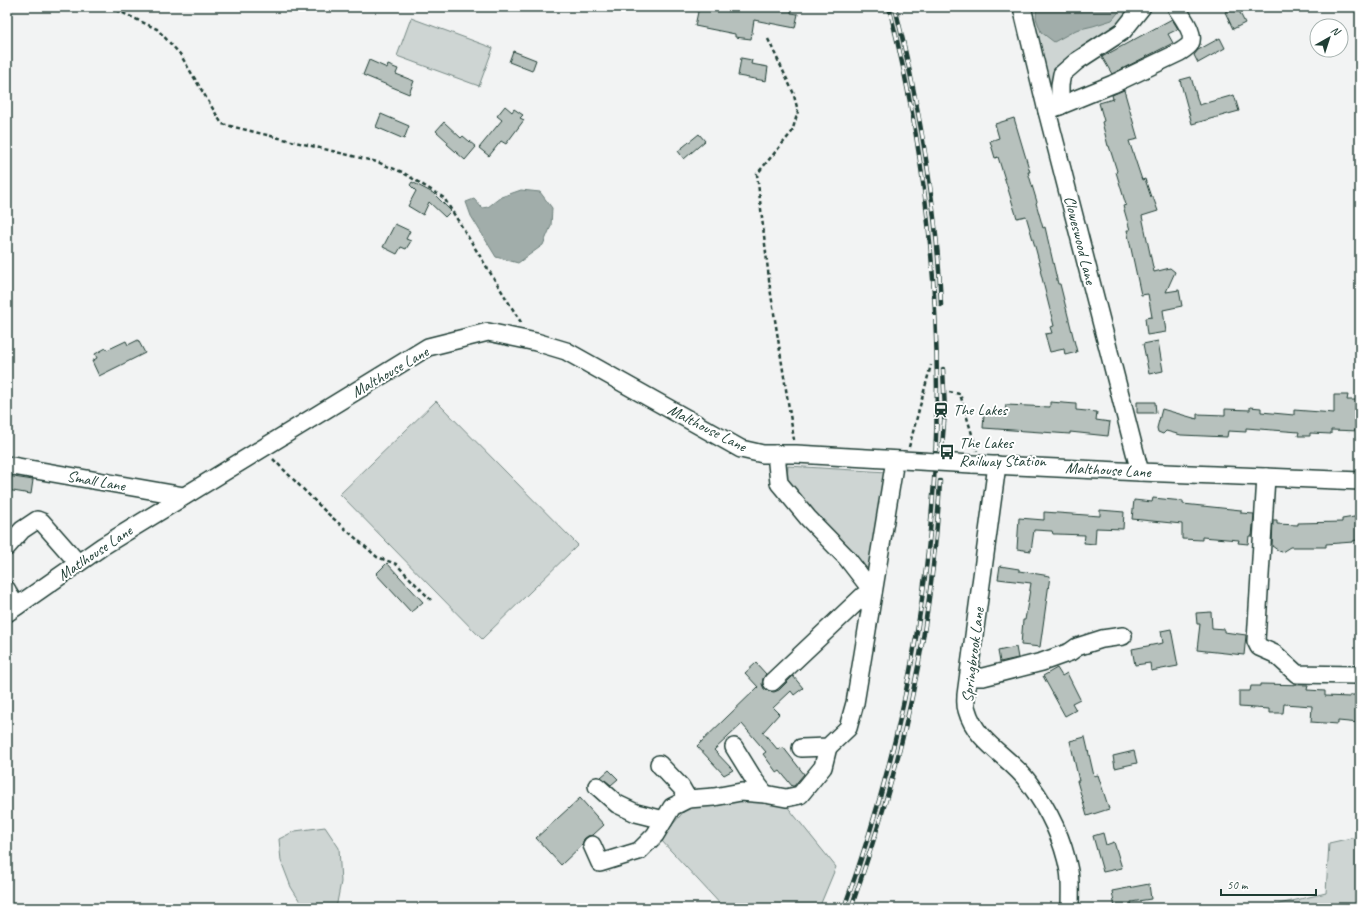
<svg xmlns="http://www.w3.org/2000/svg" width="1367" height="915" font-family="Caveat,sans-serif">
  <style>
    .green { fill: #ced5d3; stroke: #768984 }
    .water { fill: #a1adaa; stroke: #6d807b }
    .building { fill: #b7c1bd; stroke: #1f3d34 }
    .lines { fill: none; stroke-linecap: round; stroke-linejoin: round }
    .minor-casing { stroke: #1f3d34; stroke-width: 20 }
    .path { stroke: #1f3d34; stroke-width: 2.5; stroke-dasharray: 4 3; stroke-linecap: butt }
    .minor { stroke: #fff; stroke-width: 17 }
    .rail-casing { stroke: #1f3d34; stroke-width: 4.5 }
    .rail { stroke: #fff; stroke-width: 3; stroke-dasharray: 9; stroke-linecap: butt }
    .minor-bridge-casing { stroke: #1f3d34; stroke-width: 20; stroke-linecap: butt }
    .minor-bridge { stroke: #fff; stroke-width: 17 }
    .labels { text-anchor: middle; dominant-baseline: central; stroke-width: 4; stroke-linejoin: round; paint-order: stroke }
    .street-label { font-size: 16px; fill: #1f3d34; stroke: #fff }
    .poi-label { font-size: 16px; fill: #1f3d34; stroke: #fff; text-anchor: start }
  </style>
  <rect width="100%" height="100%" fill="#f2f3f3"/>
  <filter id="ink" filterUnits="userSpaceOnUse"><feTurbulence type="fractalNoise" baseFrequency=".025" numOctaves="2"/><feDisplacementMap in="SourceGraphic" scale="8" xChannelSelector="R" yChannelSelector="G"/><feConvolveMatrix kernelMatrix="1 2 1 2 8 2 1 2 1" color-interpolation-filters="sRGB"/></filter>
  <g filter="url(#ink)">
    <!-- green -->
    <g class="green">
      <polygon points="1029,7 1132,7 1129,22 1050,96"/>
      <polygon points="411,18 493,48 479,86 397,56"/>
      <polygon points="436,401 578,545 482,639 340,494"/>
      <polygon points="788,466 887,472 870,580 787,481"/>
      <polygon points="749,795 786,805 836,867 819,908 724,908 660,839 686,809"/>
      <polygon points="325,827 339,848 341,882 336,908 304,908 291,887 281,861 279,839 295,831"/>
      <polygon points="1360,836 1360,908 1262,908 1326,893 1329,843"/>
    </g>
    <!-- water -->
    <g class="water">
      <polygon points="1037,7 1123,7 1112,20 1093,26 1076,30 1054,42 1041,32 1036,18"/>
      <polygon points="521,190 540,192 552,208 551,226 543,245 518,263 496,257 471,216 466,202 474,199 482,208 488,207 501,197"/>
    </g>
    <!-- building -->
    <g class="building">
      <polygon points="699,7 792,7 791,13 798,14 795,28 754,20 751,39 735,37 735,34 695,26"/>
      <polygon points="1235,7 1237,7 1245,23 1233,29 1225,12"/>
      <polygon points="1172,19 1178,29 1168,34 1173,43 1112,74 1102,57"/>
      <polygon points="1220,38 1225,48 1198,63 1194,55 1198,50"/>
      <polygon points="513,51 536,60 532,71 509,62"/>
      <polygon points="741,58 752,60 751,64 768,67 766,81 738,76"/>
      <polygon points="369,60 387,68 388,65 398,69 396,74 414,81 409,94 363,75"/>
      <polygon points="1191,77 1199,105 1234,95 1239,111 1192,124 1180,80"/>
      <polygon points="1124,90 1138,139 1129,141 1142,180 1145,179 1151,197 1153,197 1158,211 1142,216 1154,272 1170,268 1175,272 1166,292 1179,290 1182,306 1163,310 1166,332 1147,335 1145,318 1152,317 1148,294 1141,295 1127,230 1130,230 1123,206 1126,205 1116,172 1117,171 1109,146 1108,146 1102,122 1104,121 1099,103 1113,99 1112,95"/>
      <polygon points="505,106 512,112 514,109 523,115 520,118 524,120 506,144 501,141 489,156 479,148 502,120 497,116"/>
      <polygon points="381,114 409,126 404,139 376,127"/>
      <polygon points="1014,118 1030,172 1028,172 1037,202 1036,203 1043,228 1045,227 1058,284 1060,284 1077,352 1065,355 1064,349 1050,352 1045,334 1052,333 1050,327 1054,326 1040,270 1041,269 1036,250 1026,216 1017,218 998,157 995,158 990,141 999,138 995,124"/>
      <polygon points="444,122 461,138 463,136 476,147 465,160 447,144 448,142 436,131"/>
      <polygon points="699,134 705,141 684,159 678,151"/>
      <polygon points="412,182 433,193 451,211 445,217 429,202 423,215 408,206 416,191 410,185"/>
      <polygon points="395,224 410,231 406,239 411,241 406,249 401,247 397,254 383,247"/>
      <polygon points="138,340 145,353 99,376 92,361 97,358 95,354 106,348 107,350 126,341 128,345"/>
      <polygon points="1158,341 1163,371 1149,374 1143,344"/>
      <polygon points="1334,395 1348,395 1347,400 1360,400 1360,431 1331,430 1331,434 1310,433 1310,436 1298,436 1299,432 1246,428 1246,432 1228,431 1227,437 1181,435 1166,431 1163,434 1158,432 1157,428 1162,409 1197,419 1197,414 1225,415 1225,409 1250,410 1250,407 1261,408 1261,412 1294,415 1294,410 1334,413"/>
      <polygon points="1050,402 1076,404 1076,410 1097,412 1096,420 1110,422 1108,436 1070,432 1070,434 983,428 984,414 989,414 989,409 1005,411 1006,405 1050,407"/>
      <polygon points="1137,402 1155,402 1156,413 1137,413"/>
      <polygon points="7,476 33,480 31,494 7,490"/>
      <polygon points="1153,498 1183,501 1183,504 1241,510 1241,513 1254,514 1252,536 1249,536 1248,544 1238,543 1239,540 1202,537 1202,540 1182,539 1182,524 1132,519 1134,500 1152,502"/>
      <polygon points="1100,510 1124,512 1123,529 1096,528 1095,544 1084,543 1085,535 1057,534 1053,534 1052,531 1034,530 1031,551 1017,549 1019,518 1044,520 1044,512 1100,516"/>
      <polygon points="1360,516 1360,539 1353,541 1353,542 1326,544 1326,547 1290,547 1282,552 1279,551 1272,546 1273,520 1277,520 1277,524 1298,525 1298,523 1342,522 1342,519"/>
      <polygon points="387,563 423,602 411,612 376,574"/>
      <polygon points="1000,566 1019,569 1019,571 1050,576 1040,647 1021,645 1023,620 1025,620 1031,583 998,579"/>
      <polygon points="1211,612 1212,628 1224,629 1224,632 1246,635 1244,655 1197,650 1200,624 1197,624 1196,613"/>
      <polygon points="1171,629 1178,666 1151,671 1150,663 1135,665 1132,649 1163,643 1161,631"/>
      <polygon points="1016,647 1018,658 1000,662 998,651"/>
      <polygon points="756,663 766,674 763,679 762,684 764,689 769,691 774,692 779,690 793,676 803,688 794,695 791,691 773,708 779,714 763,732 778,750 783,747 804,774 794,786 792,786 780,771 777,773 763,754 766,752 742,724 714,750 733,770 724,775 697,746 758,687 745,673"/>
      <polygon points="1057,668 1062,676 1067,673 1080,699 1072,703 1076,710 1065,716 1043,676"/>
      <polygon points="1260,684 1308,685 1307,690 1325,691 1325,696 1350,697 1350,695 1360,695 1360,723 1338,721 1338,724 1311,722 1312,706 1284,704 1283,713 1269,713 1269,709 1239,707 1239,691 1250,691 1251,686 1260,686"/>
      <polygon points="1085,737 1094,776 1098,775 1109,809 1087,816 1077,781 1079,781 1070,741"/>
      <polygon points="1134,751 1137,763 1115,768 1113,756"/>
      <polygon points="609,770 618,779 611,785 601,777"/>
      <polygon points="580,798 604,825 593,835 588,836 584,839 582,845 561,865 536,838"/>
      <polygon points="1103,833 1106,845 1114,842 1122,868 1103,872 1093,836"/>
      <polygon points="1149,884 1151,899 1131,902 1132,908 1115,908 1112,891"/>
    </g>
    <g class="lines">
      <!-- minor casing -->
      <g class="minor-casing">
        <g id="minor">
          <polyline points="1022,7 1047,111 1140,472"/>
          <polyline points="1060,106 1060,85 1062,74 1077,61 1123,31 1142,7"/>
          <path d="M 1047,111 L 1113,84 L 1180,52 C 1183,50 1188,47 1190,44 C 1196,33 1181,16 1176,7"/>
          <polyline points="972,464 1140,472 1360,481"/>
          <polyline points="7,465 184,496"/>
          <path d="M 997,465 L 966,695 C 966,700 965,705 967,710 C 976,743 1011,757 1029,783 C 1049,810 1063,839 1069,871 C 1071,883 1070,896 1070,908"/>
          <polyline points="1266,477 1256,641 1259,647 1275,654 1297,674 1355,675 1360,674"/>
          <polyline points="7,547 22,530 37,520 42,522 78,563"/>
          <polyline points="7,590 9,595 17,606"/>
          <polyline points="7,613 103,546 428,347 488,332 536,342 566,351 741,449 763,454 796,454 902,460"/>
          <polyline points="969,677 983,677 1042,662 1070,652 1077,647 1102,639 1123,636"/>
          <polyline points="772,682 863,596 873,592 846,557 808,518 779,483 776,454"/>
          <polyline points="734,747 755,781 765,794 786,798 800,795 823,767 828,747"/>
          <polyline points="801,748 828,747 848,728 855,703 895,460"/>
          <polyline points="659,764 681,787 688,799"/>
          <polyline points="597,786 617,804 636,813 664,820"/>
          <polyline points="592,845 600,863 639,851 655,835 672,807 688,799 714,797 741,792 765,794"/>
        </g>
      </g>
      <!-- path -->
      <g class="path">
        <polyline points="110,7 157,29 180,54 222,124 377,162 402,172 444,198 522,324"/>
        <polyline points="768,39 793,92 798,111 792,132 757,174 770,288 794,440"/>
        <polyline points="949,392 960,394 977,451"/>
        <polyline points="909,447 931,365"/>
        <polyline points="273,459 326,512 377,557 396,564 431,600"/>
      </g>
      <!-- minor -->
      <use href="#minor" class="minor"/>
      <!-- rail casing -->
      <g class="rail-casing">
        <g id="rail">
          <path d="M 895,7 C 919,105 937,204 941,305"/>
          <polyline points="942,447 945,411 943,369"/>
          <path d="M 844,908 C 951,617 965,307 889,7"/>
          <path d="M 851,908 C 868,859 884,810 897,760 C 921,669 935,575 940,481"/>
        </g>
      </g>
      <!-- rail -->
      <use href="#rail" class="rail"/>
      <!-- minor-bridge casing -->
      <g class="minor-bridge-casing">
        <polyline id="minor-bridge" points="902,460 972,464"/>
      </g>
      <!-- minor-bridge -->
      <use href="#minor-bridge" class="minor-bridge"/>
    </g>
  </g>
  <!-- icons -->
  <defs>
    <g id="station-bare" transform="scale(1.2)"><path d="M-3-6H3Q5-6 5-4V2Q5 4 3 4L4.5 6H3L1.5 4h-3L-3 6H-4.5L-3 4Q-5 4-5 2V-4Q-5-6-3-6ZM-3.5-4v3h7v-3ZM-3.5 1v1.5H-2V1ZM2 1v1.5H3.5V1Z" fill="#1f3d34" stroke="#fff" stroke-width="2.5" paint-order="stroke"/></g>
    <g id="bus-bare" transform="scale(1.2)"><path d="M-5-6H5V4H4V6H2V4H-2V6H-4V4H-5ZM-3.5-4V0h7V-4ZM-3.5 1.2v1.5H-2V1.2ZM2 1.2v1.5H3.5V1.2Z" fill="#1f3d34" stroke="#fff" stroke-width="2.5" paint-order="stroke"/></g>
  </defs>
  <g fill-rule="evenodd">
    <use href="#station-bare" x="941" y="410"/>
    <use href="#bus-bare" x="947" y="452"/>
  </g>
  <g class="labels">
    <!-- street labels -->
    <g class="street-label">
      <text transform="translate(1080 240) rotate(76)">Cloweswood Lane</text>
      <text transform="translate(390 372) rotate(-30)">Malthouse Lane</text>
      <text transform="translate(707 428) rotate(27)">Malthouse Lane</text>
      <text transform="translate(1108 470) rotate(3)">Malthouse Lane</text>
      <text transform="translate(96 481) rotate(10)">Small Lane</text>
      <text transform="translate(95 553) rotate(-34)">Matlhouse Lane</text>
      <text transform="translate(973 655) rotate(-83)">Springbrook Lane</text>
    </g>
    <!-- poi labels -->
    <g class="poi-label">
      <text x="953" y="410">The Lakes</text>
      <text x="959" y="443">The Lakes<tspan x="959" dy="18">Railway Station</tspan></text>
    </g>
  </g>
  <!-- margin -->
  <rect width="1367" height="915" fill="none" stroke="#fff" stroke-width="24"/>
  <rect x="12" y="12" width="1343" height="891" fill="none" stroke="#1f3d34" stroke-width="1.5" filter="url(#ink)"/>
  <!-- north arrow -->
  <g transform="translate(1329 38) rotate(39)"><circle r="19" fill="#ffffff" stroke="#a5b1ae"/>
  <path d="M0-3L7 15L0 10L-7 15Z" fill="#1f3d34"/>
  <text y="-6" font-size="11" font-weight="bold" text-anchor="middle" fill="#1f3d34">N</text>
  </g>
  <!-- scale -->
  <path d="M1221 889v6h95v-6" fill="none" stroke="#1f3d34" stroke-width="2"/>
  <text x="1227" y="889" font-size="12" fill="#1f3d34" stroke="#ffffff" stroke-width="3" paint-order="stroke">50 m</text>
</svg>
